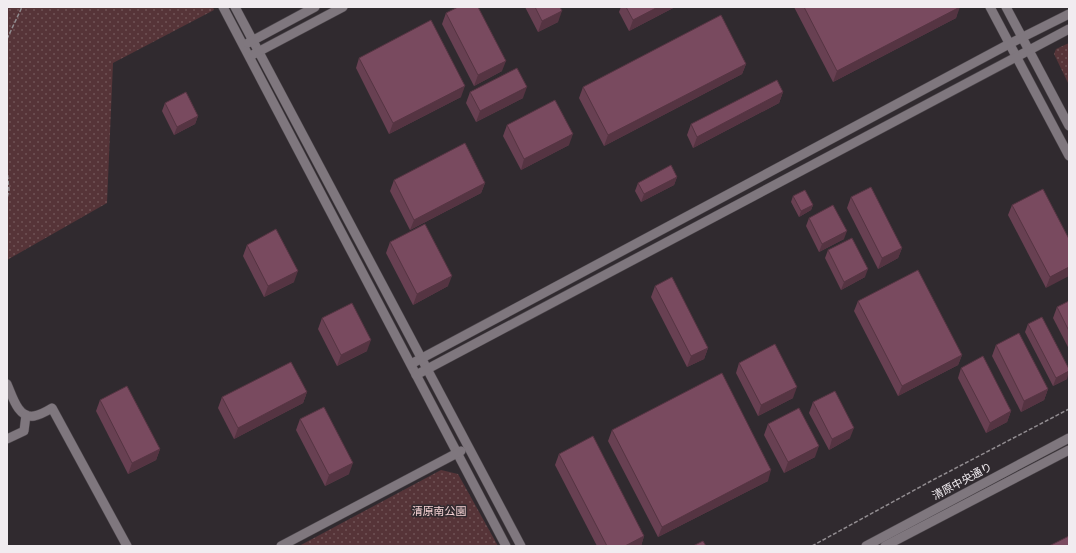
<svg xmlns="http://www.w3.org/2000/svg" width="1076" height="553" font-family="Arial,'Noto Sans JP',sans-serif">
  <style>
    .park { fill: url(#park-dots) }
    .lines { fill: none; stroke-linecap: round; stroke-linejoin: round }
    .minor-casing { stroke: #4c464b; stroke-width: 10 }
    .path { stroke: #918c90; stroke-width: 1.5; stroke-dasharray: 4 2; stroke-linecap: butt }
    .minor { stroke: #7f777e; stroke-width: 9 }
    .wall { fill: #684052 }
    .shaded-wall { fill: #553442 }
    .building { fill: #794a5f; stroke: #553442 }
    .labels { text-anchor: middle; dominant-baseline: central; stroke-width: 3; stroke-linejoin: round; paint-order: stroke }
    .street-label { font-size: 11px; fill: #f1ecf0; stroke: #302a2f }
    .park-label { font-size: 11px; fill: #f6d2d4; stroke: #302a2f }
  </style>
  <defs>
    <pattern id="park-dots" width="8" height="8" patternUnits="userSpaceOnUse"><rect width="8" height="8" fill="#563438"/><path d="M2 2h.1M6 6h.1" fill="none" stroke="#6f5255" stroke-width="1.8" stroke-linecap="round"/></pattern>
  </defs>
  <rect width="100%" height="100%" fill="#302a2f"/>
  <!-- park -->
  <g class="park">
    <polygon points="7,7 213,7 214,10 113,63 107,203 7,260"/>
    <polygon points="1069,43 1069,85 1054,54 1056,49"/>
    <polygon points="441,470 458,474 498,546 299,546"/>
  </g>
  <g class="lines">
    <!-- minor casing -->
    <g class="minor-casing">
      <g id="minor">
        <polyline points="223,7 506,546"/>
        <polyline points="235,7 521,546"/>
        <polyline points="990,7 1069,156"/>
        <polyline points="1006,7 1069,126"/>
        <polyline points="248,43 315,7"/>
        <polyline points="254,54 343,7"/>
        <polyline points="411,364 1009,44 1069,14"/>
        <polyline points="416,375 1069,29"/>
        <path d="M 7,384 C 12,395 18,419 34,416 C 40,415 47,411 52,408 L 127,546"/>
        <polyline points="7,439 24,431 26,415"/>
        <polyline points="281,546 461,451"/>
        <polyline points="866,546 1069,438"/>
        <polyline points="885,546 1069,450"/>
      </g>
    </g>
    <!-- path -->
    <g class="path">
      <polyline points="7,39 22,7"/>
      <polyline points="7,169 9,190 7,198"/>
      <polyline points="812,546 931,481 1069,409"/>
    </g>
    <!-- minor -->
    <use href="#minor" class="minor"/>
  </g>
  <!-- wall -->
  <g class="wall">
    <polygon points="525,7 560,7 558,22 538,32"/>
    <polygon points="621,7 675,7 629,31 619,12"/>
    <polygon points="794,7 959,7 956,18 833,82"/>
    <polygon points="446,13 502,71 474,86 442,24"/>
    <polygon points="359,58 461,97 389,134 356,68"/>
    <polygon points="746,64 742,74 604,146 579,98 583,87"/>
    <polygon points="470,92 523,98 476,122 466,103"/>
    <polygon points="783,92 779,103 693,148 687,135 691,124"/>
    <polygon points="165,103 198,116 195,124 174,135 162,111"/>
    <polygon points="507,125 569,145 521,170 503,136"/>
    <polygon points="677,177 674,185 641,202 635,191 638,183"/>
    <polygon points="394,180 485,183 481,193 410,230 390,191"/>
    <polygon points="793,196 813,205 811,210 799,217 791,202"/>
    <polygon points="851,197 902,248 898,258 878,269 847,208"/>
    <polygon points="1012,205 1069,239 1046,288 1008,215"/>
    <polygon points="809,218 844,239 819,252 806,226"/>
    <polygon points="390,242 448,286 413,305 386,253"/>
    <polygon points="247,245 294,282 264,297 243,256"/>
    <polygon points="828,250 865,277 841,290 825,258"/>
    <polygon points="655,286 708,348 704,359 687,367 651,297"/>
    <polygon points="858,301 962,355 958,365 898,396 854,311"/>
    <polygon points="1069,301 1069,349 1053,318 1057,307"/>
    <polygon points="322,318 367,351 337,366 318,329"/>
    <polygon points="1028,324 1067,379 1053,386 1025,332"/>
    <polygon points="996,345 1048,389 1044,400 1021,412 992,356"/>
    <polygon points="739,363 793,398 758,416 736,373"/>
    <polygon points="961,368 1011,411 1007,422 986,433 958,378"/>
    <polygon points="307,392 303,403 234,439 218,408 222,397"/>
    <polygon points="100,400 160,449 156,460 128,474 96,411"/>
    <polygon points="813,402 850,438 829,450 809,413"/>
    <polygon points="300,419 349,474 325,486 296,430"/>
    <polygon points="768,424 815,457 784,473 764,435"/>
    <polygon points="612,430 768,481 658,537 608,441"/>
    <polygon points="559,454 644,536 641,546 597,546 555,465"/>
  </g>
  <!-- shaded-wall -->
  <g class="shaded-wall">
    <polygon points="658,7 675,7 629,31 633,20"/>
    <polygon points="960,7 956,18 833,82 837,71"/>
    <polygon points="562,11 558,22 538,32 542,21"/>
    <polygon points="506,61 502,71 474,86 478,75"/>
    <polygon points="746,64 742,74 604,146 608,135"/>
    <polygon points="465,86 461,97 389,134 393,123"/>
    <polygon points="527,87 523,98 476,122 480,111"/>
    <polygon points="783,92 779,103 693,148 697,137"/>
    <polygon points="198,116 195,124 174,135 177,127"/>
    <polygon points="573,134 569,145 521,170 524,159"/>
    <polygon points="677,177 674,185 641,202 644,194"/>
    <polygon points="485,183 481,193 410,230 414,220"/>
    <polygon points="813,205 811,210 799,217 801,211"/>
    <polygon points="847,231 844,239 819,252 822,244"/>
    <polygon points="902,248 898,258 878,269 882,258"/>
    <polygon points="1069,267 1069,276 1046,288 1050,277"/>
    <polygon points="868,269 865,277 841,290 844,282"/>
    <polygon points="298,271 294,282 264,297 268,286"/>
    <polygon points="452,276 448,286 413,305 417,294"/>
    <polygon points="371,340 367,351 337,366 341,355"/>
    <polygon points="708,348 704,359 687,367 691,356"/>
    <polygon points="962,355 958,365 898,396 902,386"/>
    <polygon points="1069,371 1067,379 1053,386 1056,378"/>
    <polygon points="797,387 793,398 758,416 761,405"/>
    <polygon points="1048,389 1044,400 1021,412 1024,401"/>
    <polygon points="307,392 303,403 234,439 238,428"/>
    <polygon points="1011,411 1007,422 986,433 990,423"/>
    <polygon points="854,428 850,438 829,450 832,439"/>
    <polygon points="819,446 815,457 784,473 788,462"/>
    <polygon points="160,449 156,460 128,474 132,463"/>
    <polygon points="353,463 349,474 325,486 329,475"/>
    <polygon points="771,470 768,481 658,537 662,527"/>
    <polygon points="644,536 641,546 625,546"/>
  </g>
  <!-- building -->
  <g class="building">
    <polygon points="458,7 478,7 506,61 478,75 446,13"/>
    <polygon points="535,7 560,7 562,11 542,21"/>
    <polygon points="626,7 658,7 633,20"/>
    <polygon points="804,7 960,7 837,71"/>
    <polygon points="721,15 746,64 608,135 583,87"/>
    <polygon points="431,20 465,86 393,123 359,58"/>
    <polygon points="517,68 527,87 480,111 470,92"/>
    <polygon points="777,80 783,92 697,137 691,124"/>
    <polygon points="186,92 198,116 177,127 165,103"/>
    <polygon points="555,100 573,134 524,159 507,125"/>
    <polygon points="465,143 485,183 414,220 394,180"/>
    <polygon points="671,165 677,177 644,194 638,183"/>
    <polygon points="871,187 902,248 882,258 851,197"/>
    <polygon points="1043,189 1069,239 1069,267 1050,277 1012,205"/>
    <polygon points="805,190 813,205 801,211 793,196"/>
    <polygon points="833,205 847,231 822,244 809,218"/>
    <polygon points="425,224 452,276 417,294 390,242"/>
    <polygon points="276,229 298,271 268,286 247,245"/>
    <polygon points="852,238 868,269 844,282 828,250"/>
    <polygon points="918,270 962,355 902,386 858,301"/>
    <polygon points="672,277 708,348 691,356 655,286"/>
    <polygon points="1069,301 1069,331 1057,307"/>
    <polygon points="352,303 371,340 341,355 322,318"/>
    <polygon points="1042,317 1069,369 1069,371 1056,378 1028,324"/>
    <polygon points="1019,333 1048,389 1024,401 996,345"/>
    <polygon points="775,344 797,387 761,405 739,363"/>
    <polygon points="983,356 1011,411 990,423 961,368"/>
    <polygon points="291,362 307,392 238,428 222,397"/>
    <polygon points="722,373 771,470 662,527 612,430"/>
    <polygon points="127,386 160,449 132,463 100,400"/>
    <polygon points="835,391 854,428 832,439 813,402"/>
    <polygon points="324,407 353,463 329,475 300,419"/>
    <polygon points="799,408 819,446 788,462 768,424"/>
    <polygon points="593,436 644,536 625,546 607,546 559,454"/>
    <polygon points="1069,536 1069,546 1049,546"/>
    <polygon points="703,541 706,546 693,546"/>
  </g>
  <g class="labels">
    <!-- street labels -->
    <g class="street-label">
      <text transform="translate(962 481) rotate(-28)">清原中央通り</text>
    </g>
    <!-- park labels -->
    <g class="park-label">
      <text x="439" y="511">清原南公園</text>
    </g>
  </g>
  <!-- border -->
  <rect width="1076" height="553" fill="none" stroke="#f1ecf0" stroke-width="16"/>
</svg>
